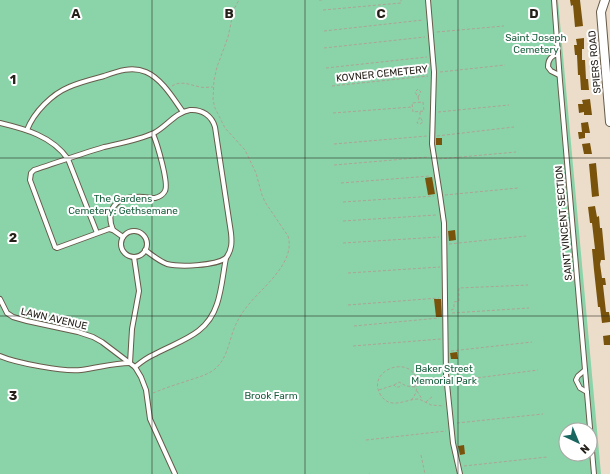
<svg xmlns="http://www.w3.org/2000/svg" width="610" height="474" font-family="Rubik,sans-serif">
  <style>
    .green { fill: #8bd4aa; fill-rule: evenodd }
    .building { fill: #79530b }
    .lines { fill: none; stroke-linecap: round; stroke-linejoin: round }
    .lane-casing { stroke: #665b4a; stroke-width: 6 }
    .street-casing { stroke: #665b4a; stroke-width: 10 }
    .path { stroke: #aea394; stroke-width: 1; stroke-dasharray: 3 2; stroke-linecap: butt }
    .lane { stroke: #fff; stroke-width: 4 }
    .street { stroke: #fff; stroke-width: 8 }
    .grid { fill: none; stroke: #252019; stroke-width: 1; stroke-opacity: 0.55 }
    .labels { text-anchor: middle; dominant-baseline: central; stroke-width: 4; stroke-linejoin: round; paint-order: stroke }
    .park-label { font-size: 10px; fill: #1a603f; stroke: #fff }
    .street-label { font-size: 10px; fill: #252019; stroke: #fff }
    .grid-label { font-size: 13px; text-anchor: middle; font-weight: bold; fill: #252019; stroke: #fff; stroke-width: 4; stroke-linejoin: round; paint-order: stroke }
  </style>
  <rect width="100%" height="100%" fill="#ebddca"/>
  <!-- green -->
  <path class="green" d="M 0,0 L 558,0 L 601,474 L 0,474 ZM 566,430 L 590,430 L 590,454 L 566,454 Z"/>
  <!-- building -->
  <g class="building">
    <polygon points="570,0 580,0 583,26 575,27 573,5 571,6"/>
    <polygon points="584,38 584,49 582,49 582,60 585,60 586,79 588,79 589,90 581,90 580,75 578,75 577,55 575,55 574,45 577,45 576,39"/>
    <polygon points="590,99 592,115 584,115 584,112 579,113 578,104 583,104 582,100"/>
    <polygon points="588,122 590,133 585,133 585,138 579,139 578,132 582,132 581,123"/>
    <rect x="436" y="138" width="6" height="7"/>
    <polygon points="590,143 592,154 584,154 582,144"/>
    <polygon points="596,163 599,196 592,197 589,164"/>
    <polygon points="432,177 435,194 428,195 425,178"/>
    <polygon points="595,206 597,217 599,216 600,228 602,228 605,260 601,260 600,264 602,278 605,278 606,285 603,285 606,312 609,312 610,318 610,322 602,323 600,307 598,307 594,270 592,249 595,249 592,223 590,223 588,207"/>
    <polygon points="455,230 456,240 449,241 448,231"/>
    <polygon points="434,299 441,299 442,317 436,317"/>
    <polygon points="610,335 610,345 604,345 603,336"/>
    <polygon points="457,352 458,359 451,359 450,353"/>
    <polygon points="464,445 465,454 460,455 458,446"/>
  </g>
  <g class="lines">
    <!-- lane casing -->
    <g class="lane-casing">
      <g id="lane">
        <polyline points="428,0 434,72 432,144 440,195 444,223 446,374 453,443 460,474"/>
        <polyline points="554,0 560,81 594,474"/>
        <path d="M 558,53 C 551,57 548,59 548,67 L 551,71 L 559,75"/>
        <path d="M 0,123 C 25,129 52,136 68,159 L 97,233"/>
        <path d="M 27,130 C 34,112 52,94 69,87 C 80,82 93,79 104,76 C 118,71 132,66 146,72 C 162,79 173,98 183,112"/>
        <path d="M 113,230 C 105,210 116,197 136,197 C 142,196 149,198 155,198 C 159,197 163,195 165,191 C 169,183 157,143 153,134"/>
        <circle cx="134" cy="244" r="13"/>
        <path d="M 123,237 L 113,230 L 109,229 L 57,248 L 55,247 L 30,180 L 31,173 L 34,170 C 58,162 81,154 104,147 C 121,143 139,140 154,133 C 166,127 176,112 190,110 C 202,109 212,116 215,127 L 231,233 C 232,242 232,250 226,258 C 223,273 222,289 217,304 C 207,335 181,340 155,354 C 148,357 141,362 135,367"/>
        <path d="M 145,250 C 152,255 159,261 167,264 C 180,267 215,266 226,258"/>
        <polyline points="0,299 7,313 13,317 27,321 78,332 93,337 102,342 135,367 141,377 146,390 150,419 175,474"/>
        <path d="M 0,356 C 16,363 64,372 81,370 C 98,368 113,363 130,363"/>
        <polyline points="130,363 132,329 139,291 134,257"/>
        <polyline points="585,370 578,376 576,380 580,388 587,392"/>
      </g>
    </g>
    <!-- street casing -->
    <g class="street-casing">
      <polyline id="street" points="605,0 601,12 610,122"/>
    </g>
    <!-- path -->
    <g class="path">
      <polyline points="319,0 322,0"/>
      <polyline points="323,10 401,3 401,0"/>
      <polyline points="324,31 423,20"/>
      <polyline points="437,32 504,26"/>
      <polyline points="324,48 425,37"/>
      <polyline points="326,68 427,57"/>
      <polyline points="440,72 505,65"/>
      <path d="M 172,86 C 181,80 190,85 200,87 C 204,88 209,87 213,87"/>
      <polyline points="332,86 428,76"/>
      <polyline points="418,97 421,92 418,89 415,92 418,97 419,102"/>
      <polygon points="423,102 424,111 413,112 412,103"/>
      <polyline points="420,112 420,117 417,123 420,124 423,122 420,117"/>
      <polyline points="438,112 509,105"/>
      <polyline points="333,113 412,107"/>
      <polyline points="437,136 514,127"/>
      <polyline points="334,144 427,136"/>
      <polyline points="439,159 516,152"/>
      <polyline points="334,165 429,157"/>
      <polyline points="341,183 430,176"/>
      <polyline points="445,195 518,188"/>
      <polyline points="343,202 434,196"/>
      <polyline points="343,221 436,215"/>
      <polyline points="343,243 439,237"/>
      <polyline points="449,244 526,236"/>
      <polyline points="348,273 440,267"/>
      <polyline points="348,305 439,298"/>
      <polyline points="451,310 454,309 454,302 459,301 459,288 528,285"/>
      <polyline points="452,313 529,308"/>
      <polyline points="354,326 439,318"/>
      <polyline points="353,346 441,339"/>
      <polyline points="451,351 532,342"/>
      <polyline points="453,381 538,370"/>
      <polyline points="394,385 399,382 406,386 416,387"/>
      <polyline points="379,390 394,385 396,387 399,387 402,385"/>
      <polyline points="417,391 422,399"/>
      <path d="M 153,393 C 163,389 174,385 184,382 C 195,378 206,376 215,369 C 229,357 229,337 237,322 C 240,316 244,310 249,304 C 263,287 296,262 288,236 L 265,202 L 262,195 L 256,173 L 245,150 L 225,128 L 215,108 L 213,100 L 214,80 L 217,67 L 228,37 L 234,9 L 239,0"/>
      <path d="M 411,400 C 416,395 417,390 417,383 C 414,353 366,369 380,394 C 390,411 405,399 419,399 L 431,405 L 444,406"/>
      <polyline points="426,402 433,396"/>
      <polyline points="457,423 543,414"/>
      <polyline points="366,440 446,431"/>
      <polyline points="421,455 425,474"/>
      <polyline points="464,466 547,457"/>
      <polyline points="369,474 370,474"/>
    </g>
    <!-- lane -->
    <use href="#lane" class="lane"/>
    <!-- street -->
    <use href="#street" class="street"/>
  </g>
  <!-- grid -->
  <path class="grid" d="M 152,0 L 152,474M 305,0 L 305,474M 458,0 L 458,474M 0,158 L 610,158M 0,316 L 610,316"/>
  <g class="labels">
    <!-- park labels -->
    <g class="park-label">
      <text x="536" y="38">Saint Joseph<tspan x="536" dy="12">Cemetery</tspan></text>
      <text x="123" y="199">The Gardens<tspan x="123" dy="12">Cemetery: Gethsemane</tspan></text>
      <text x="444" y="369">Baker Street<tspan x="444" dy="12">Memorial Park</tspan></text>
      <text x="271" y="396">Brook Farm</text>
    </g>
    <!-- street labels -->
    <g class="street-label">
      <text transform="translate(595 62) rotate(-95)">SPIERS ROAD</text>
      <text transform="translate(382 74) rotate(-6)">KOVNER CEMETERY</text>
      <text transform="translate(564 223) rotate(-95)">SAINT VINCENT SECTION</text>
      <text transform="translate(54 319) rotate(13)">LAWN AVENUE</text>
    </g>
  </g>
  <g class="grid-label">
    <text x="76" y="18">A</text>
    <text x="229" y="18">B</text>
    <text x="381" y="18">C</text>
    <text x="534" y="18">D</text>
    <text x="13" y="84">1</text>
    <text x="13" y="242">2</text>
    <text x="13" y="400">3</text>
  </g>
  <!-- north arrow -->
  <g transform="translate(578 442) rotate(136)"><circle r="19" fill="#ffffff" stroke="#a8a6a3"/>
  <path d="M0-3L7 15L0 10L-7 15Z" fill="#196660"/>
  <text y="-6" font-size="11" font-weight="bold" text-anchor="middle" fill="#252019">N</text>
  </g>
</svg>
